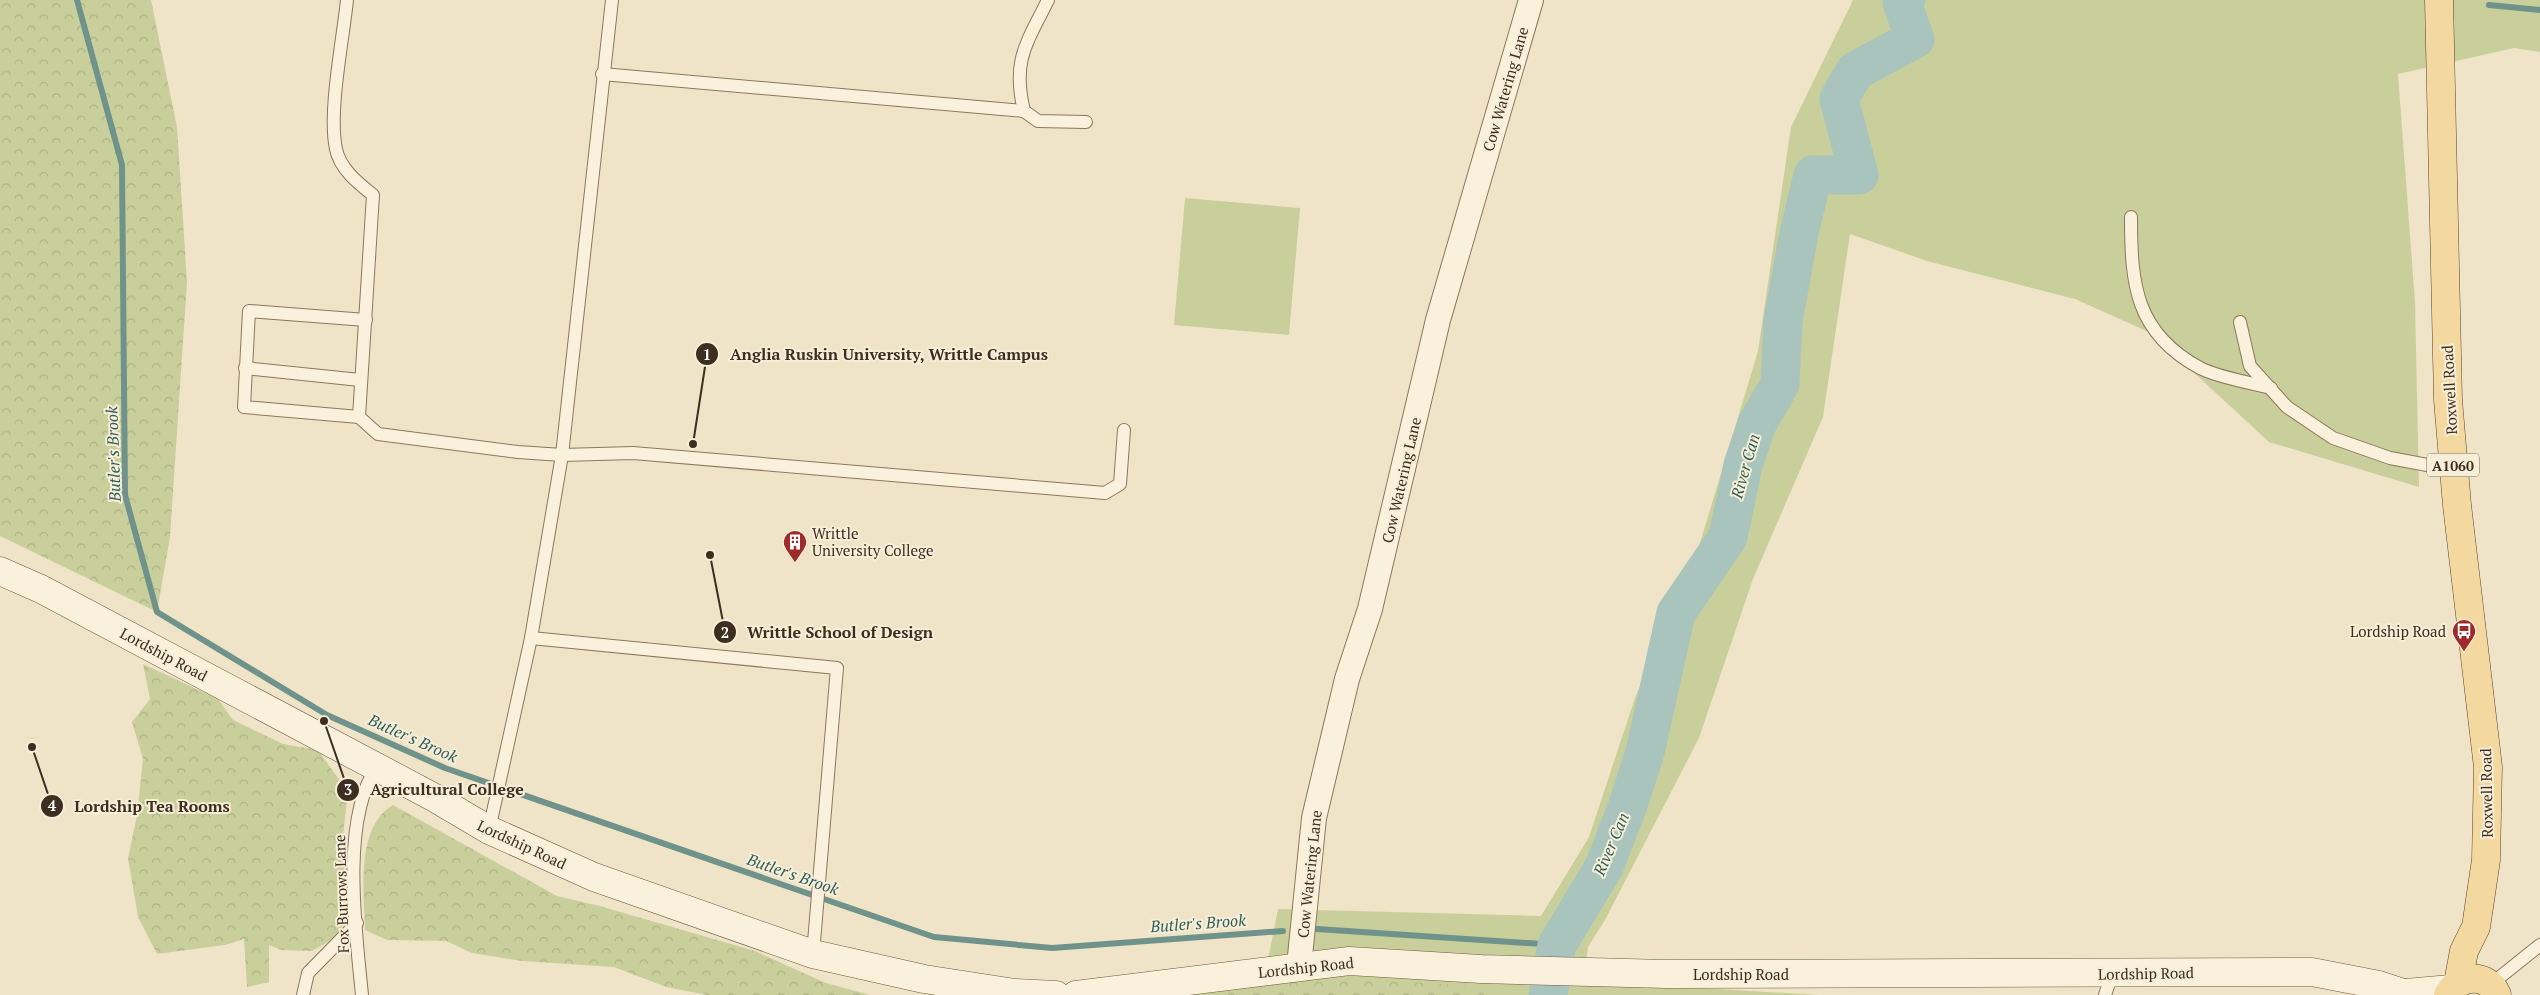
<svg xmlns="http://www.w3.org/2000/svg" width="2540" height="995" font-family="'PT Serif',serif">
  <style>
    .grass { fill: #c9cf9b }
    .forest { fill: url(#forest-crowns) }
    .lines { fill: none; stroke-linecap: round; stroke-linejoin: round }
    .stream { stroke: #6f938a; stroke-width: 6 }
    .river { stroke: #a9c4bc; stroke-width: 39 }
    .lane-casing { stroke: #8d765c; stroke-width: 14 }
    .street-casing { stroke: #8d765c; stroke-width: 26 }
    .secondary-casing { stroke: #6f573f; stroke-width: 29 }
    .primary-casing { stroke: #5b4430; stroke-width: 29 }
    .lane { stroke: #faf1dc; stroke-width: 12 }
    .street { stroke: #faf1dc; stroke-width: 24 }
    .secondary { stroke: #faf1dc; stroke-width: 28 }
    .primary { stroke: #f3d9a0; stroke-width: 28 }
    .labels { text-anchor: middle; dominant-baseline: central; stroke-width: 4; stroke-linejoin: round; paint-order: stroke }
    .shield { fill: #f7eed8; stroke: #756857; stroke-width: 1 }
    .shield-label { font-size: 14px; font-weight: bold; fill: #3d2e20 }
    .street-label { font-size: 15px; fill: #3d2e20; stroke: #f7eed8 }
    .poi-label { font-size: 15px; fill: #3d2e20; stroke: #f7eed8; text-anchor: start }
    .water-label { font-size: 16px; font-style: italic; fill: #2f5d5a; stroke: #f7eed8 }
    .leader { fill: none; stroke: #3d2e20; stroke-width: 2 }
    .callout-dot { fill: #3d2e20; stroke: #f7eed8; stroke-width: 2 }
    .mark-label { font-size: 15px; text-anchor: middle; font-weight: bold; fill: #fff }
    .callout-label { font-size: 16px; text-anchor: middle; font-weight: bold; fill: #3d2e20; stroke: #f7eed8; stroke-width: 4; stroke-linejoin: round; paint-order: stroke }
  </style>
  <defs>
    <pattern id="forest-crowns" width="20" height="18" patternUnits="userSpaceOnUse" patternTransform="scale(1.25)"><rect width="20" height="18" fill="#c9cf9b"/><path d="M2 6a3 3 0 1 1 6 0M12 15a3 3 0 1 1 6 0" fill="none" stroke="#aeb285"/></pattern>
  </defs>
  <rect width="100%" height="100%" fill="#f0e4c8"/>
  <!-- grass -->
  <g class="grass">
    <polygon points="1853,0 2540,0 2540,52 2514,48 2398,74 2415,302 2419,487 2269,442 2151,333 2075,299 1927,261 1850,234 1823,417 1753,579 1699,738 1605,920 1588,947 1583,981 1819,995 1160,995 1264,979 1278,909 1541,916 1589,837 1635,698 1697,553 1758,351 1791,127"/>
    <polygon points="1185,198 1300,208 1289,335 1174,325"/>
  </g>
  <!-- forest -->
  <g class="forest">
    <polygon points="0,0 151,0 177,127 187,282 170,537 157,612 0,536"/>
    <polygon points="143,664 218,699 233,720 283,744 318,750 348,792 342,844 347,895 340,935 312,951 281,950 269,945 269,982 247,987 244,939 225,945 157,954 138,917 128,858 137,816 143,759 132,722 150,699"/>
    <path d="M 393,805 L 557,896 L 600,906 L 755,951 L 826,983 L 870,995 L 707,995 L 666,987 L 614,967 L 522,961 L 472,953 L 446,941 L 387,940 L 365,930 C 364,893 355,827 393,805 Z"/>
    <polygon points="1360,978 1495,988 1496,995 1207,995 1264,979"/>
  </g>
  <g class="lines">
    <!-- stream -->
    <g class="stream">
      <polyline points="77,0 122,165 125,495 157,612 327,715 445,768 934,937 1052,948 1283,931"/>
      <polyline points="2489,5 2540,10"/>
      <polyline points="1317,929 1557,945"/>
    </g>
    <!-- river -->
    <polyline class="river" points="1548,995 1557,945 1604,867 1628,805 1645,752 1676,613 1728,537 1743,465 1757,424 1780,384 1783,321 1799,233 1813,175 1859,175 1839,99 1855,71 1915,39 1902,3 1906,0"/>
    <!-- lane casing -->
    <g class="lane-casing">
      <g id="lane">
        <path d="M 347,0 C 343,40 328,112 336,149 C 340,169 358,183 373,195 L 359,417"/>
        <path d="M 1048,0 C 1026,44 1012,61 1024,111 L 1038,121 L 1086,122"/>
        <polyline points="602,74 1024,111"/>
        <path d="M 2131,217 C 2131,284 2135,333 2200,368 C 2217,377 2251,383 2271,388"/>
        <polyline points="366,320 249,311 244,407 359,417 378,434 518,452 562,455 633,453 1105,493 1120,484 1124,430"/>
        <polyline points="2240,322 2250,366 2287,407 2333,438 2390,458 2454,470"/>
        <polyline points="245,368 360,380"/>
        <polyline points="531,638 837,668 813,954"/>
        <polyline points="489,830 531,638 562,455 612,0"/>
        <polyline points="2490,985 2540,945"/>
        <polyline points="303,995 308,973 357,923"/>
        <path d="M 362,995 C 356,933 340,819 377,767"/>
        <polyline points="2105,995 2112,974"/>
      </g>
    </g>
    <!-- street casing -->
    <g class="street-casing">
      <polyline id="street" points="1299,966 1314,818 1347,679 1370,609 1438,320 1531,0"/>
    </g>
    <!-- secondary casing -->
    <g class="secondary-casing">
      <g id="secondary">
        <polyline points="0,571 41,589 435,798 489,830 594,877 813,954 924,979 1015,993 1056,995"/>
        <polyline points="2406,993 2451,989"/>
        <polyline points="1076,995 1349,961 1481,969 1666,974 2312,972 2379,985 2409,995"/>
      </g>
    </g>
    <!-- primary casing -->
    <g class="primary-casing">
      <g id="primary">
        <polyline points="2439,0 2448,400 2457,505 2488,767 2486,860 2476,927 2464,951 2458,983"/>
        <path d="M 2448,995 C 2459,975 2488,972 2497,995"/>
      </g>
    </g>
    <!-- lane -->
    <use href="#lane" class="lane"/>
    <!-- street -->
    <use href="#street" class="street"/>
    <!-- secondary -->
    <use href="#secondary" class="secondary"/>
    <!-- primary -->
    <use href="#primary" class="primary"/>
  </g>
  <!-- icons -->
  <defs>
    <g id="building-pin" transform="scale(1.25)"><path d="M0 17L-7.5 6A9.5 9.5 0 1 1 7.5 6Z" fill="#9e2a2b" stroke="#f7eed8"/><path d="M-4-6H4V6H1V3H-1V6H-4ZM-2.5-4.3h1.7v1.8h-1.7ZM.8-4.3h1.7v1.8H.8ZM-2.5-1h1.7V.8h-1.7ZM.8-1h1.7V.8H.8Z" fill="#fff"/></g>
    <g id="bus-pin" transform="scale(1.25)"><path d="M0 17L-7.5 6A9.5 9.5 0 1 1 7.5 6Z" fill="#9e2a2b" stroke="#f7eed8"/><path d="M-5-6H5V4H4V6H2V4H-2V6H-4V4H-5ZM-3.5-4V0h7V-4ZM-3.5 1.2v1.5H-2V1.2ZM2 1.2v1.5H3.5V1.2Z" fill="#fff"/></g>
  </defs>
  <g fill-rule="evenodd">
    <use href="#building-pin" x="795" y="542"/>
    <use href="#bus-pin" x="2464" y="631"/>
  </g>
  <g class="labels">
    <!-- shield labels -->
    <rect class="shield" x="2427" y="453.5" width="52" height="23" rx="4"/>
    <g class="shield-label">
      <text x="2453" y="465">A1060</text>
    </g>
    <!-- street labels -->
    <g class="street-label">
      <text transform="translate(1505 89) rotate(-74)">Cow Watering Lane</text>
      <text transform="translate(2449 390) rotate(-93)">Roxwell Road</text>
      <text transform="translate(1401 480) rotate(-77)">Cow Watering Lane</text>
      <text transform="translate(164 654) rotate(28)">Lordship Road</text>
      <text transform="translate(2486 793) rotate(-91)">Roxwell Road</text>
      <text transform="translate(522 844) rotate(25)">Lordship Road</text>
      <text transform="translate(1309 874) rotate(-84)">Cow Watering Lane</text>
      <text transform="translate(341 894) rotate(-92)">Fox Burrows Lane</text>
      <text transform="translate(1306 967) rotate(-6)">Lordship Road</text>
      <text transform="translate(2146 973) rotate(-1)">Lordship Road</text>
      <text x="1741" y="974">Lordship Road</text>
    </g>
    <!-- poi labels -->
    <g class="poi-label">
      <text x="812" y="533">Writtle<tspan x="812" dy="17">University College</tspan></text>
      <text x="2446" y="631" text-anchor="end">Lordship Road</text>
    </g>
    <!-- water labels -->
    <g class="water-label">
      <text transform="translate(113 454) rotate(-92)">Butler's Brook</text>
      <text transform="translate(1745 466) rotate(-74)">River Can</text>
      <text transform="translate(413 738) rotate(24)">Butler's Brook</text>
      <text transform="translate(1611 844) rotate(-67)">River Can</text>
      <text transform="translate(793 874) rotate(19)">Butler's Brook</text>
      <text transform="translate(1198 923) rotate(-4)">Butler's Brook</text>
    </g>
  </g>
  <!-- callouts -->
  <path class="leader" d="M693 444L707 354M710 555L725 632M324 721L348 790M32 747L52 806"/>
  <g class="callout-dot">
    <circle cx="693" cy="444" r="5"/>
    <circle cx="710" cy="555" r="5"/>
    <circle cx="324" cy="721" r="5"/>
    <circle cx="32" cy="747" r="5"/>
    <circle cx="707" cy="354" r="12"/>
    <circle cx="725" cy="632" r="12"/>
    <circle cx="348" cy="790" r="12"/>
    <circle cx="52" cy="806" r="12"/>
  </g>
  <g class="mark-label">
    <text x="707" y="360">1</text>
    <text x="725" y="638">2</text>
    <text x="348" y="795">3</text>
    <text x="52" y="811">4</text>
  </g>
  <g class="callout-label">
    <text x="889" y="360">Anglia Ruskin University, Writtle Campus</text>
    <text x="840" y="638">Writtle School of Design</text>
    <text x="447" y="795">Agricultural College</text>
    <text x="152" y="812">Lordship Tea Rooms</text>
  </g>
</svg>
